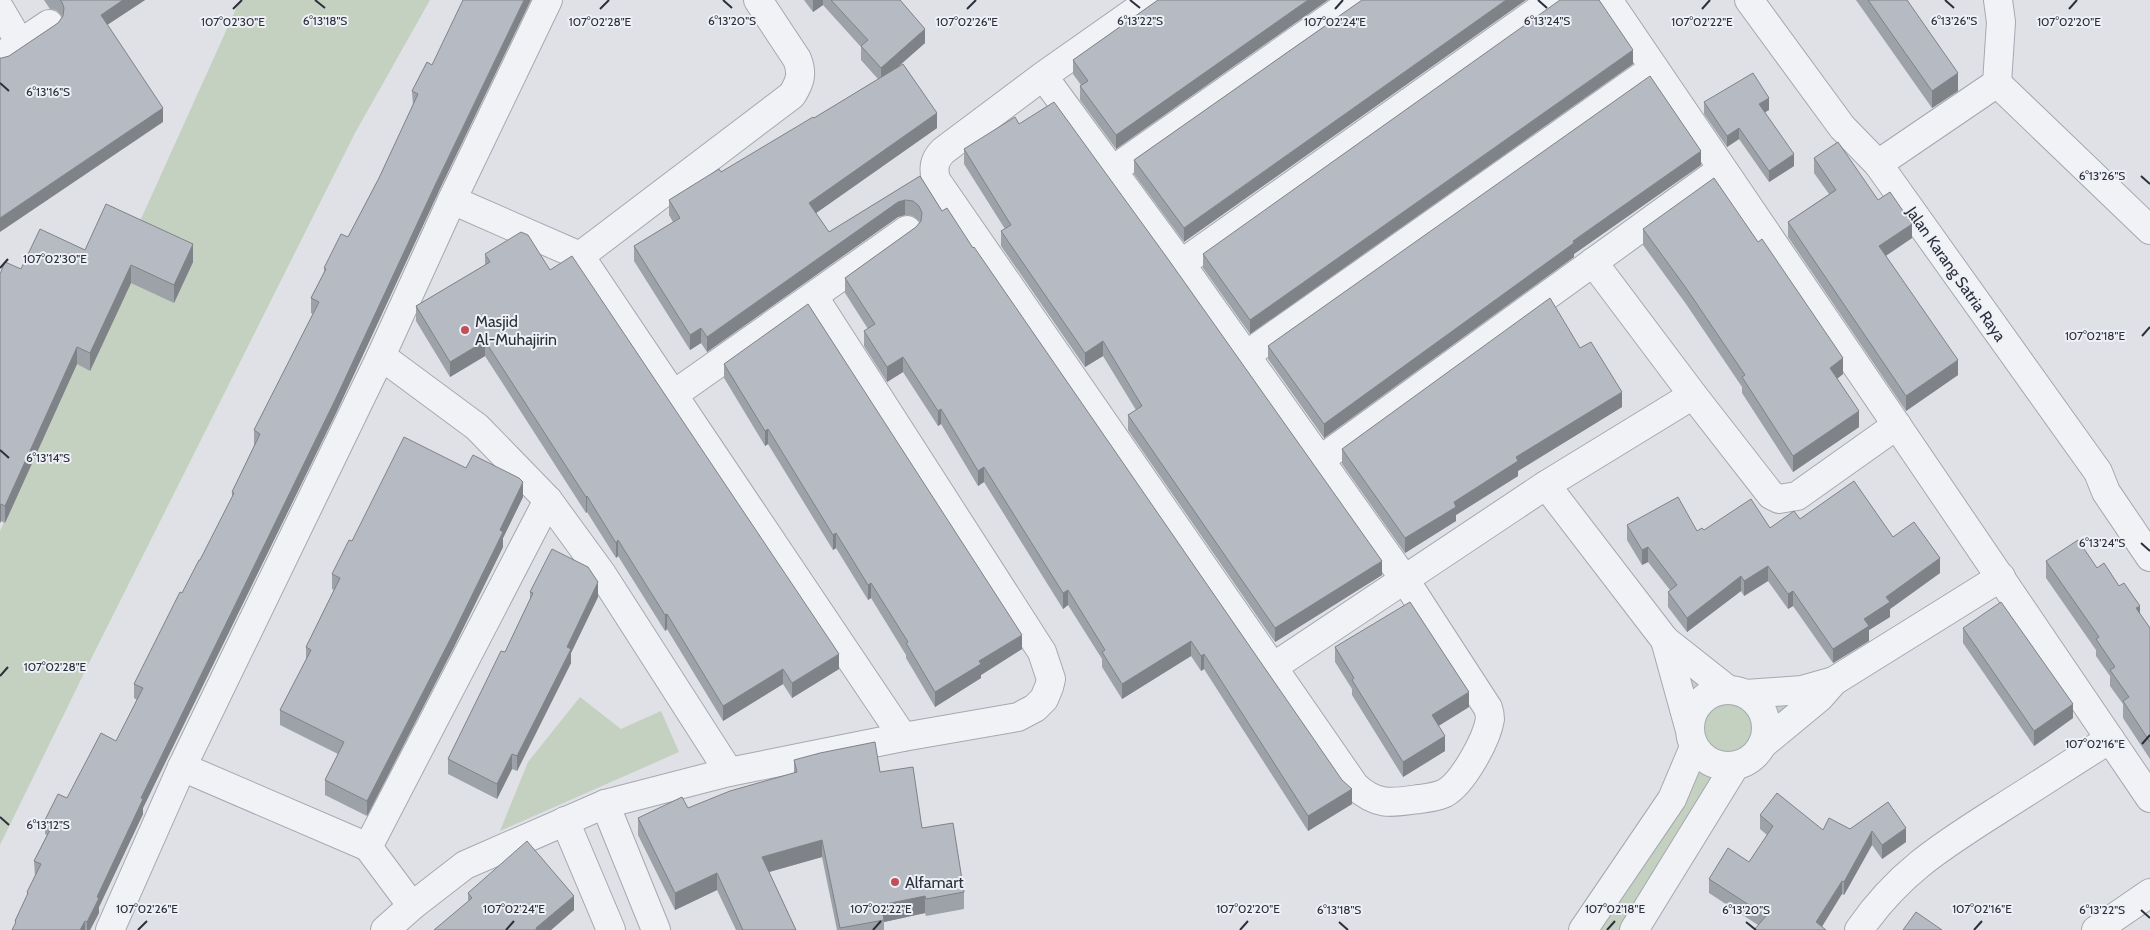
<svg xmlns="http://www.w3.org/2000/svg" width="2150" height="930" font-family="Cabin,sans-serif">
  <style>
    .green { fill: #c4d0c0 }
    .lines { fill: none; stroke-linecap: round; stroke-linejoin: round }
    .minor-casing { stroke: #a5a8b0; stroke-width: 30 }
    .minor { stroke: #f1f2f5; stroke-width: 28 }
    .wall { fill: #9da1a8 }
    .shaded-wall { fill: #7f8388 }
    .building { fill: #b6bbc3; stroke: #7f8388 }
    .ticks { fill: none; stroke: #292f3c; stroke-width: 2 }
    .poi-dot { fill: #c34d59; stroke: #eef0f5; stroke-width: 2 }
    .labels { text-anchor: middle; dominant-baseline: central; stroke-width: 4; stroke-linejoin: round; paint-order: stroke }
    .street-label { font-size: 16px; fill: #292f3c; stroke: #eef0f5 }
    .poi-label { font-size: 16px; fill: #292f3c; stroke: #eef0f5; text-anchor: start }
    .ticks-label { font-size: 12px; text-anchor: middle; fill: #292f3c; stroke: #eef0f5; stroke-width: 4; stroke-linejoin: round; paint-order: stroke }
  </style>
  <rect width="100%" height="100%" fill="#dfe1e7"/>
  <!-- green -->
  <g class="green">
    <polygon points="240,0 430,0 355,133 90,661 0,845 0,531"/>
    <polygon points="1665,640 1727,689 1802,690 1751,759 1734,766 1634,930 1583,930 1694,747"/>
    <polygon points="580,697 621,729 661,711 679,752 500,831 528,762"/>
  </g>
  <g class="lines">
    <!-- minor casing -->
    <g class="minor-casing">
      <g id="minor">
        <polyline points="1608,0 2150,798"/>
        <polyline points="1749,0 1842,127 1878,164 2098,472 2106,492 2150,557"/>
        <polyline points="0,9 20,43"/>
        <polyline points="0,57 49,24"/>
        <path d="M 1043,76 L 1181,264 L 1405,580 L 1488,708 C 1489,711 1490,715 1490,719 C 1487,739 1463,783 1445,793 C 1437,797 1427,798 1419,799 C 1391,803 1377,806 1355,786 L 936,180 C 933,168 934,160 943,151 L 1043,76 L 1151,0"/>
        <polyline points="1997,83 2150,230"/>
        <polyline points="1878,164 1997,83 2001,22 1998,0"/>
        <polyline points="1113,170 1355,0"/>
        <polyline points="452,200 580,256 903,737"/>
        <path d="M 580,256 L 792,95 C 800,82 803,74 797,59 L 758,0"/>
        <polyline points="1593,262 1693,395 1771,495 1779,499 1797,496 1897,425"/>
        <polyline points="1181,264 1553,0"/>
        <polyline points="381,356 477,427 548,500 602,574 729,772"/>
        <polyline points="1245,356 1654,68"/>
        <polyline points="673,395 907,230"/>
        <polyline points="1320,460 1722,169"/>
        <polyline points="1546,485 1665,640 1727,689"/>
        <polyline points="1665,640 1689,727"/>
        <polyline points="1273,667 1546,485 1693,395"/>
        <circle cx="1728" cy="728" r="38"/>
        <polyline points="1746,694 1802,690 1834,681"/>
        <polyline points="1762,745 1819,698 1834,681 2001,577"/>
        <polyline points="182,767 368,847 412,906"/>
        <polyline points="605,804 656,930"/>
        <polyline points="565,821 611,930"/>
        <polyline points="368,847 548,500"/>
        <polyline points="110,930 182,767 381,356 452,200 548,0"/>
        <polyline points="385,930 412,906 465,865 605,804 729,772 903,737 1018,717 1035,708 1044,699 1049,687 1051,679 1042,652 814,297"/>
        <polyline points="1583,930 1672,799 1694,747"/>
        <polyline points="1634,930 1735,766"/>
        <path d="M 1859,930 C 1899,872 1942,846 2000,809 C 2037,786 2073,762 2110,739"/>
        <polyline points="2096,930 2150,893"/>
      </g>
    </g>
    <!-- minor -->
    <use href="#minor" class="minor"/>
  </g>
  <!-- wall -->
  <g class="wall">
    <polygon points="44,0 145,0 107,25 163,122 2,58 9,56 58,23 63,17 56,10 50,9"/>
    <polygon points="804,0 900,0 925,43 898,66 937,128 816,213 829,232 920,176 942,211 973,248 1352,804 1308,831 1204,669 1201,671 1191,656 1122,699 1102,667 1102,659 1068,605 1063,609 984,482 978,486 941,424 938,426 903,372 887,382 864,346 864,331 868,329 845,293 845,278 916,227 920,222 919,221 913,216 905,215 898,217 707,352 701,343 690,350 634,261 634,246 673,222 669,215 669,200 721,172 814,118 878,79 861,60 861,47 823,5 813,12"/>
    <polygon points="1158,0 1328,0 1116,149 1080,100 1080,86 1081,85 1073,74 1073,60"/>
    <polygon points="1362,0 1184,242 1134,174 1134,160"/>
    <polygon points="1856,0 1907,0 1958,91 1932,108"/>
    <polygon points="427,62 438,193 337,411 143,808 143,814 99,907 99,913 90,930 12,930 15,925 15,921 27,897 27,892 35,876 34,861 47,835 45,834 45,820 67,798 116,741 137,700 134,698 134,684 182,593 200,560 232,498 232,492 254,446 254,430 313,314 311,313 311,298 324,272 324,268 348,237 379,178 413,106 412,91"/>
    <polygon points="1633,64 1250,334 1203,268 1203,254"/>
    <polygon points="1704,102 1769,110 1764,112 1794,166 1769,182 1739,139 1727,147 1704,114"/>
    <polygon points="1019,124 1382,575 1275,642 1128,430 1128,415 1136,410 1103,356 1085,367 1001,246 1001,231 1005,229 964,164 964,149"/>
    <polygon points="1814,158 1878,200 1912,238 1886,256 1958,375 1906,411 1788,237 1788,222 1829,194 1814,173"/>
    <polygon points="1701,165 1574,254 1574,257 1324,438 1268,359 1268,346"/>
    <polygon points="1643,229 1843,374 1837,379 1859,427 1793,472 1742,393 1742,387 1686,304 1643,245"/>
    <polygon points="85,250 193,262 174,303 131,283 90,371 77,364 5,523 1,521 0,523 0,274 21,269"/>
    <polygon points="485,254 550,270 839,669 792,698 783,684 723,721 667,629 665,631 618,556 616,558 587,512 586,513 485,356 450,377 416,321 416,306 485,265"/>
    <polygon points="1580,348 1622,407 1518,471 1518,476 1456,515 1456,521 1405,553 1342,464 1342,449"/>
    <polygon points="724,364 1022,649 981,675 981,678 935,707 906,658 906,655 871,598 868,600 836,548 833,550 768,444 765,446 724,378"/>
    <polygon points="523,497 503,538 503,547 454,647 367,816 325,795 325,780 338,754 280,725 280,710 306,661 306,647 334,590 332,589 332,574 352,541"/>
    <polygon points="1800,519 1893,537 1940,573 1890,609 1890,617 1869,630 1869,641 1833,663 1793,606 1788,609 1768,581 1744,596 1741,591 1687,632 1668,607 1668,592 1670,590 1648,562 1642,565 1627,540 1627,525 1697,531 1770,528"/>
    <polygon points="2046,561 2097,568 2119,586 2150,628 2150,759 2123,718 2123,704 2110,686 2110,676 2096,656 2096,650 2046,578"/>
    <polygon points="530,592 598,597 571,653 571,663 517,771 512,769 497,799 448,774 448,759 505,652 530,599"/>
    <polygon points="1963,628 2073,718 2034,746 1963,643"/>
    <polygon points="1335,647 1469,707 1438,726 1445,751 1403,777 1352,695 1352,689 1335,662"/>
    <polygon points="794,760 880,772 922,828 964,892 964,909 926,916 925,913 884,922 884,930 837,930 822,857 769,872 796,930 736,930 717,890 675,910 638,835 638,818 688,808 794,773"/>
    <polygon points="1888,802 1906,842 1882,859 1872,845 1844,895 1842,894 1758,925 1709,893 1709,879 1749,862 1767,835 1760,829 1760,815 1823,830 1850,829"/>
    <polygon points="468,893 574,910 551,930 434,930 468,902"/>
  </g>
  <!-- shaded-wall -->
  <g class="shaded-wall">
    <polygon points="123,0 145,0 101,29 101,15"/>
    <polygon points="524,0 531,0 438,193 337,411 143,808 143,814 99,907 99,913 90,930 87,930 87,922 97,897 141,798"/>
    <polygon points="813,0 823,0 823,5 813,12"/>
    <polygon points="1308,0 1328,0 1116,149 1116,135"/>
    <polygon points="1506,0 1526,0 1184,242 1184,228"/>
    <polygon points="925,29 925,43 881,82 881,68"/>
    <polygon points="1633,50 1633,64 1250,334 1250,320"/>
    <polygon points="1958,73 1958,91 1932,108 1932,91"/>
    <polygon points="1769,98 1769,110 1759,116 1759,104"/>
    <polygon points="163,108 163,122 0,232 0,218"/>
    <polygon points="937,113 937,128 809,218 809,203"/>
    <polygon points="1739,128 1739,139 1727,147 1727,136"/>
    <polygon points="1701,151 1701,165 1574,254 1574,257 1324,438 1324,424 1573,241"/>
    <polygon points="1794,154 1794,166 1769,182 1769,171"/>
    <polygon points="905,200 905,215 898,217 707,352 707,337 898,202"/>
    <polygon points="1912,224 1912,238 1879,260 1879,246"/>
    <polygon points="193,244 193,262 174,303 174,285"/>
    <polygon points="131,265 131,283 90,371 90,353"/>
    <polygon points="701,328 701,343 690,350 690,335"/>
    <polygon points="485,341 485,356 450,377 450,362"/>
    <polygon points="1103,341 1103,356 1085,367 1085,353"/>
    <polygon points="77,347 77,364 5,523 5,506"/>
    <polygon points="903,357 903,372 887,382 887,367"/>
    <polygon points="1843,358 1843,374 1830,384 1830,368"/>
    <polygon points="1958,360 1958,375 1906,411 1906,396"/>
    <polygon points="1622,392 1622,407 1518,471 1518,476 1456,515 1456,521 1405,553 1405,538 1454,502 1516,457"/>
    <polygon points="941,409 941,424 938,426 938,411"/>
    <polygon points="1859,411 1859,427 1793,472 1793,456"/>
    <polygon points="768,429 768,444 765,446 765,431"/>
    <polygon points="984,467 984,482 978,486 978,471"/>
    <polygon points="523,482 523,497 503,538 503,547 454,647 367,816 367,801"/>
    <polygon points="587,496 587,512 586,513 586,497"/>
    <polygon points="1,504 1,521 0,523 0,505"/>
    <polygon points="836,533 836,548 833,550 833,535"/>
    <polygon points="618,540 618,556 616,558 616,543"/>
    <polygon points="1648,547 1648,562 1642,565 1642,550"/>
    <polygon points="1940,558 1940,573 1890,609 1890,617 1869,630 1869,641 1833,663 1833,649 1886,597"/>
    <polygon points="1382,561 1382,575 1275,642 1275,628"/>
    <polygon points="1768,566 1768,581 1744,596 1744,581"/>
    <polygon points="1741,576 1741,591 1687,632 1687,618"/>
    <polygon points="598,582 598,597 571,653 571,663 517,771 517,756 567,647"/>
    <polygon points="871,583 871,598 868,600 868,585"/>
    <polygon points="1068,590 1068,605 1063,609 1063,593"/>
    <polygon points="1793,591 1793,606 1788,609 1788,594"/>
    <polygon points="2140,606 2140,622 2136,608"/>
    <polygon points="667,614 667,629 665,631 665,615"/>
    <polygon points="1022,635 1022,649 981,675 981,678 935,707 935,692 979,661"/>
    <polygon points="1191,641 1191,656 1122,699 1122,684"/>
    <polygon points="839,654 839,669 792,698 792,683"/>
    <polygon points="1204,654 1204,669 1201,671 1201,656"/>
    <polygon points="783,669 783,684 723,721 723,706"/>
    <polygon points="1469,692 1469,707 1432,730 1432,715"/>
    <polygon points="2073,704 2073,718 2034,746 2034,731"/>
    <polygon points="1445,736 1445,751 1403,777 1403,762"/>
    <polygon points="512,754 512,769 497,799 497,784"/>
    <polygon points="1352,789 1352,804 1308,831 1308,816"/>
    <polygon points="1906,828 1906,842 1882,859 1882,845"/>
    <polygon points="1872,831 1872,845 1844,895 1844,882"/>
    <polygon points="822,840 822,857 762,874 762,857"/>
    <polygon points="717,873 717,890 675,910 675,893"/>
    <polygon points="1842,881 1842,894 1820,930 1816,922"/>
    <polygon points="574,896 574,910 551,930 536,930 536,928"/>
    <polygon points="925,896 925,913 884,922 881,905"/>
    <polygon points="85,921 85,930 80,930"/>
  </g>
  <!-- building -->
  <g class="building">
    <polygon points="60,0 123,0 101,15 163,108 0,218 0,58 2,58 9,56 58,23 63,16 64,8 62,2"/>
    <polygon points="463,0 524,0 438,179 337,396 141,798 143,799 97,897 99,898 87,922 85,921 80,930 12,930 16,922 15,921 28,893 27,892 41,864 34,861 53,824 45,820 58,794 67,798 101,733 116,741 143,688 134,684 180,592 182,593 199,560 200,560 234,493 232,492 260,434 254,430 319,302 311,298 326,269 324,268 341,234 348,237 379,178 418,94 412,91 427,62 432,65"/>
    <polygon points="831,0 900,0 925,29 881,68 861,46 868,40"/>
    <polygon points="1158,0 1308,0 1116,135 1080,86 1088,81 1073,60"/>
    <polygon points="1362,0 1506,0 1184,228 1134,160"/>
    <polygon points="1560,0 1599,0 1633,50 1250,320 1203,254"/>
    <polygon points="1868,0 1907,0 1958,73 1932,91"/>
    <polygon points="903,64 937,113 809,203 829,232 920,176 942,211 947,208 973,248 974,247 1342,780 1352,789 1308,816 1204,654 1201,656 1191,641 1122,684 1102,652 1105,650 1068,590 1063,593 984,467 978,471 941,409 938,411 903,357 887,367 864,331 875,324 845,278 916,227 921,221 922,213 919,206 913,201 905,200 898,202 707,337 701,328 690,335 634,246 680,218 669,200 719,169 721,172 813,117 814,118"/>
    <polygon points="1753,73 1769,98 1759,104 1794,154 1769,171 1739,128 1727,136 1704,102"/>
    <polygon points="1650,76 1701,151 1573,241 1574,243 1324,424 1268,346"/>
    <polygon points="1054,102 1168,259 1382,561 1275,628 1128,415 1142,406 1103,341 1085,353 1001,231 1011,225 964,149 1015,117 1019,124"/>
    <polygon points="1838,142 1878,200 1890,192 1912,224 1879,246 1958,360 1906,396 1788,222 1836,190 1814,158"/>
    <polygon points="1714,178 1758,242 1762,239 1843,358 1830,368 1859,411 1793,456 1742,377 1745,375 1686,288 1643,229"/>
    <polygon points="106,204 193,244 174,285 131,265 90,353 77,347 5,506 1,504 0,505 0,274 5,262 21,269 40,229 85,250"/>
    <polygon points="521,232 528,235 550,270 572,256 839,654 792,683 783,669 723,706 667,614 665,615 618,540 616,543 587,496 586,497 485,341 450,362 416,306 490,262 485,254"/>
    <polygon points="1550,298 1580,348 1591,342 1622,392 1516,457 1518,461 1454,502 1456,507 1405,538 1342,449"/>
    <polygon points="808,304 1022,635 979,661 981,664 935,692 906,643 908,642 871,583 868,585 836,533 833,535 768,429 765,431 724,364"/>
    <polygon points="404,437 466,468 473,455 519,478 523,482 500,530 503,532 454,632 367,801 325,780 344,742 280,710 311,650 306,647 340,578 332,574 349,540 352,541"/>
    <polygon points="1854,481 1893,537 1914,522 1940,558 1886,597 1890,602 1864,619 1869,626 1833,649 1793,591 1788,594 1768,566 1744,581 1741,576 1687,618 1668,592 1677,585 1648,547 1642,550 1627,525 1678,497 1697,531 1702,528 1704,530 1751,499 1770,528 1794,511 1800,519"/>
    <polygon points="2078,540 2097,568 2104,563 2119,586 2124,583 2140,606 2136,608 2150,628 2150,742 2123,701 2129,697 2110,670 2115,667 2096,639 2099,637 2046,561"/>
    <polygon points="552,549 588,567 598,582 567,647 571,649 517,756 512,754 497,784 448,759 501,651 505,652 533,593 530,592"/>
    <polygon points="1410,602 1469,692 1432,715 1445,736 1403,762 1352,680 1354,678 1335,647"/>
    <polygon points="2001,602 2073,704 2034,731 1963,628"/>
    <polygon points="875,742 880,772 913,767 922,828 953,823 964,892 926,899 925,896 881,905 884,920 840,928 822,840 762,857 796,930 743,930 717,873 675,893 638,818 682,797 688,808 730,791 797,772 794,760 820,753"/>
    <polygon points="1777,793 1823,830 1829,818 1850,829 1888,802 1906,828 1882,845 1872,831 1844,882 1842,881 1816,922 1826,930 1754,930 1766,916 1709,879 1728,848 1749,862 1773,826 1760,815"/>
    <polygon points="527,841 574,896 536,928 537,930 434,930 472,898 468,893"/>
    <polygon points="1916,912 1942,930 1903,930"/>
  </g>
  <!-- ticks -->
  <path class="ticks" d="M 315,0 L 325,8M 723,0 L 732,8M 1130,0 L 1140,8M 1538,0 L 1547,8M 1945,0 L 1954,8M 233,9 L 242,0M 600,9 L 609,0M 967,9 L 976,0M 1335,9 L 1343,0M 1702,9 L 1710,0M 2069,9 L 2077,0M 0,83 L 9,91M 2141,176 L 2150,184M 0,268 L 8,259M 2142,336 L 2150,327M 0,450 L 9,458M 2141,543 L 2150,551M 0,676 L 8,667M 2142,744 L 2150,735M 0,817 L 9,825M 2141,910 L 2150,918M 1339,922 L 1348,930M 1746,922 L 1756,930M 138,930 L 147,921M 506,930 L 514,921M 873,930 L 881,921M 1240,930 L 1248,921M 1607,930 L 1615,921M 1974,930 L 1982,921"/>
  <!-- markers -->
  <g class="poi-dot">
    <circle cx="465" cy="330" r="5"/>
    <circle cx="895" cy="882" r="5"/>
  </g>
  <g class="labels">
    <!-- street labels -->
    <g class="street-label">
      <text transform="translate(1956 274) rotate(55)">Jalan Karang Satria Raya</text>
    </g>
    <!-- poi labels -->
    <g class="poi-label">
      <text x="475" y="321">Masjid<tspan x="475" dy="18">Al-Muhajirin</tspan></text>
      <text x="905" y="882">Alfamart</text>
    </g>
  </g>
  <g class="ticks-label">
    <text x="325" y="25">6°13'18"S</text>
    <text x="732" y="25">6°13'20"S</text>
    <text x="1140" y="25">6°13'22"S</text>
    <text x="1547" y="25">6°13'24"S</text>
    <text x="1954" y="25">6°13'26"S</text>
    <text x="233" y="26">107°02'30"E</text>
    <text x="600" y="26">107°02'28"E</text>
    <text x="967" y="26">107°02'26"E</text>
    <text x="1335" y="26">107°02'24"E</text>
    <text x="2069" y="26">107°02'20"E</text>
    <text x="1702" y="26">107°02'22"E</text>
    <text x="48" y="96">6°13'16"S</text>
    <text x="2102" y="180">6°13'26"S</text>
    <text x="55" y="263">107°02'30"E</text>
    <text x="2095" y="340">107°02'18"E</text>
    <text x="48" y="462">6°13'14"S</text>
    <text x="2102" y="547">6°13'24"S</text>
    <text x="55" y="671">107°02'28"E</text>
    <text x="2095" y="748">107°02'16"E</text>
    <text x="48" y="829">6°13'12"S</text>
    <text x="147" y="913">107°02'26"E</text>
    <text x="514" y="913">107°02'24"E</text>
    <text x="881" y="913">107°02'22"E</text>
    <text x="1248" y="913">107°02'20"E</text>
    <text x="1615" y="913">107°02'18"E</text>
    <text x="1982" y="913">107°02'16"E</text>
    <text x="1339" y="914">6°13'18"S</text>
    <text x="1746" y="914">6°13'20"S</text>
    <text x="2102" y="914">6°13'22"S</text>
  </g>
</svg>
